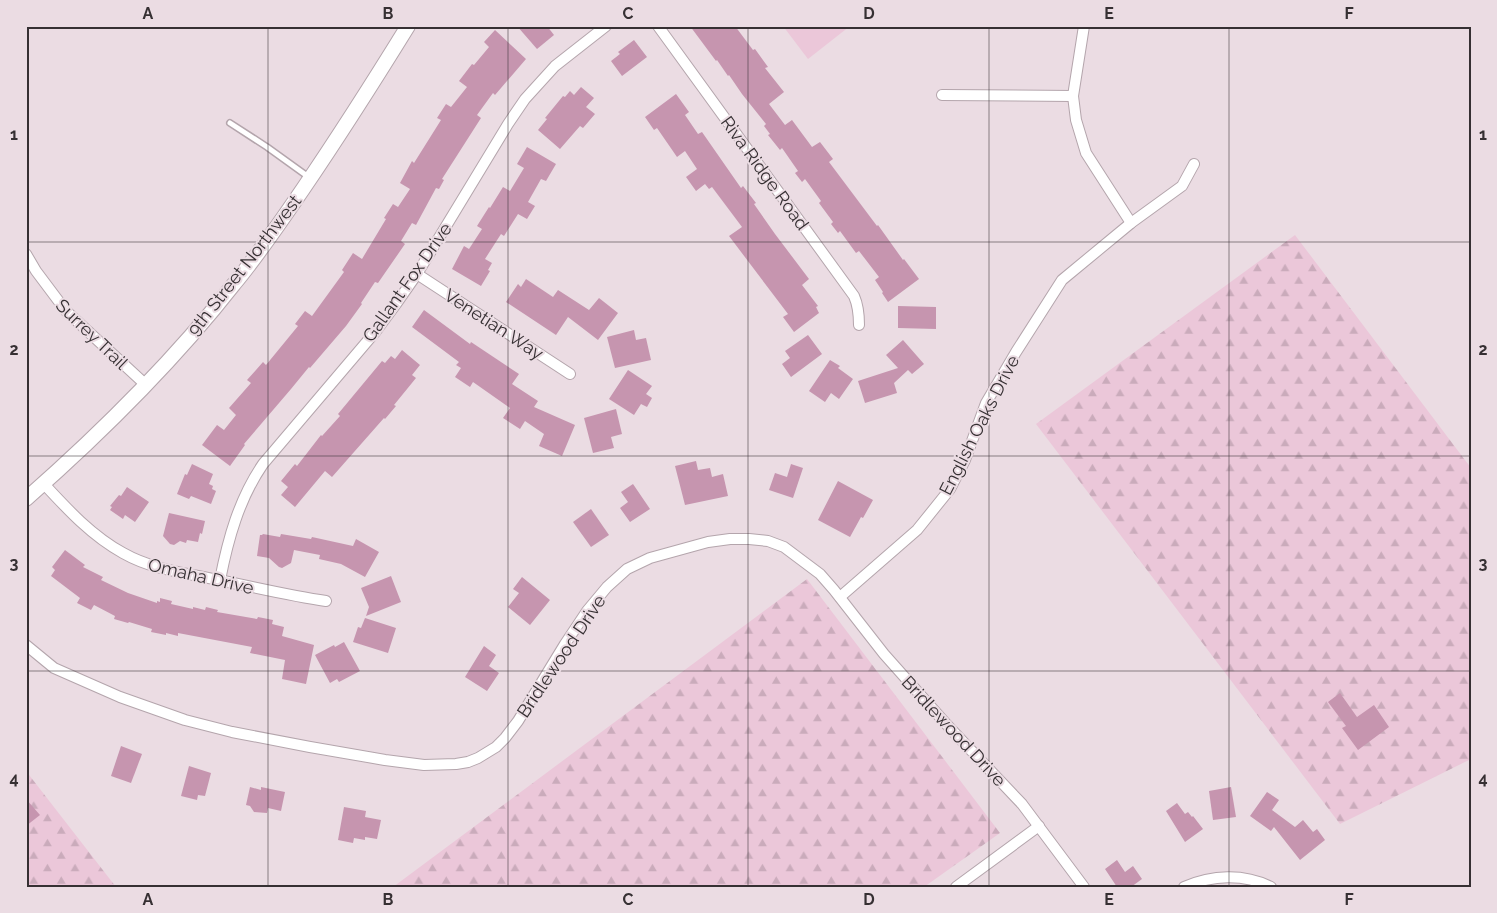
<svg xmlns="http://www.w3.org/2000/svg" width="1497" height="913" font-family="Raleway,sans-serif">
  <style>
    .forest { fill: url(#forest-firs) }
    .park { fill: #ebc7d9 }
    .building { fill: #c695af }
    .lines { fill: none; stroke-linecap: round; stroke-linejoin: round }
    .service-casing { stroke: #b4a5ac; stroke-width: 8 }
    .minor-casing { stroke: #b4a5ac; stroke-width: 12 }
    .tertiary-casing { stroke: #b4a5ac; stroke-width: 16 }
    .service { stroke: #fff; stroke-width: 5 }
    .minor { stroke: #fff; stroke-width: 10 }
    .tertiary { stroke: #fff; stroke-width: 14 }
    .grid { fill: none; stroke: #363033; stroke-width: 1; stroke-opacity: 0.55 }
    .labels { text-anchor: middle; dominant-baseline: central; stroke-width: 4; stroke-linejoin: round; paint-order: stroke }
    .street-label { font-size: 18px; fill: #363033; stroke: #ebdce3 }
    .neatline { fill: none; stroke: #363033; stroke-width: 2 }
    .grid-label { font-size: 16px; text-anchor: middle; font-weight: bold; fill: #363033 }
  </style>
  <defs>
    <pattern id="forest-firs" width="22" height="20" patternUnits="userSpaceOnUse" patternTransform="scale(1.25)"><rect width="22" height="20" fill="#ebc7d9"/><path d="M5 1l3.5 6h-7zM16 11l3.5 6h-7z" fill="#caabbb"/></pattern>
  </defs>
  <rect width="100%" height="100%" fill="#ebdce3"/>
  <!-- forest -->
  <g class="forest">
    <polygon points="1295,235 1471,468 1471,759 1340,824 1036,424"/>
    <polygon points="807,579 1000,833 924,887 393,887"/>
    <polygon points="26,771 116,887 26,887"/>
  </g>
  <!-- park -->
  <polygon class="park" points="783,26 850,26 808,59"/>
  <!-- building -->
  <g class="building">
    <polygon points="517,26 547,26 554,35 537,49"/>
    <polygon points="690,26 735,26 753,50 755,49 768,67 765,68 784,92 769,104 785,125 792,120 812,147 820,142 833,159 829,162 877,226 878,225 903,260 904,259 919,279 888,302 882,293 883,292 875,280 879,277 859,251 856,253 840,231 838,233 831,224 833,222 819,203 821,201 805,179 802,182 795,173 798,171 782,148 780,150 768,135 770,134 764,126 766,124 742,94 729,75 728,76 717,60 716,61"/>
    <polygon points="495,30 526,59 495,95 493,93 477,115 481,118 442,179 444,180 439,189 436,188 416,225 412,223 401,241 405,244 378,283 375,282 361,303 362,304 346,326 310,368 309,367 291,389 244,444 245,445 230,466 202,445 217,425 224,430 236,415 229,408 251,383 247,380 263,362 266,365 298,326 295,324 305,311 312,316 344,272 342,270 353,253 362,259 386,219 384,218 393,204 398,207 410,189 400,183 412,161 414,163 441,120 437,118 446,104 451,107 467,87 459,81 472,64 474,65 489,47 484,42"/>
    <polygon points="634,40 647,57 622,76 611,61 620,54 618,52"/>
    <polygon points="581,87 594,98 586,107 595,114 583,128 580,126 560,149 538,130 547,119 545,118 563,96 565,97 570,91 574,95"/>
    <polygon points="676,94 689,112 685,115 698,134 702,132 741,188 743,186 756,203 754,204 775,234 809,279 802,285 818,306 816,307 819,313 794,332 783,317 788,314 729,236 742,227 712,187 709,189 705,184 696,191 686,177 697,169 685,151 677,157 657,128 654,130 645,117"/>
    <polygon points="527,147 556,164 546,181 541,179 528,202 535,206 527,219 518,214 504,236 501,234 485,259 492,263 488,270 490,271 481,286 452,269 464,246 469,249 482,229 477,226 489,207 490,208 503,187 510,191 524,168 517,164"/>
    <polygon points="526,279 553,297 558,290 589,310 599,298 618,313 598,340 568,317 556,335 506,302 518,284 521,287"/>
    <polygon points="898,306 936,307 936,329 898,328"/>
    <polygon points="424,310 470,344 471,342 519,374 512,384 538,401 534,407 575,425 562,456 539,446 544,434 525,421 520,429 503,418 510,408 473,382 470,387 455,377 461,368 456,365 459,362 412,327"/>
    <polygon points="634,330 636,340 646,338 651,360 615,368 607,337"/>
    <polygon points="808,335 822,354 791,377 782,364 790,358 785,351"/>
    <polygon points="903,340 924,364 912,374 908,370 894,383 897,393 865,403 858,381 898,368 886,355"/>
    <polygon points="402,350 420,365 412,375 416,378 394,405 396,406 385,419 384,418 332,477 325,471 295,507 281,495 288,487 281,481 295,464 297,466 321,435 322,436 340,416 338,414 382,361 385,363 391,356 395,359"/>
    <polygon points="830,360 840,366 838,368 853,379 839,399 831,393 825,402 809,391"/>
    <polygon points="628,370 652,386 646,394 652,398 647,407 641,404 634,415 609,399"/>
    <polygon points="616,409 622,434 611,437 614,448 593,453 584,418"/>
    <polygon points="696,461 698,470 710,468 712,477 723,474 728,496 685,505 675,466"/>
    <polygon points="192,464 213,474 209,484 213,486 212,489 216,491 211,504 191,496 189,499 177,494 185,474 187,475"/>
    <polygon points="791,464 803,468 793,498 769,490 775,473 787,477"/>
    <polygon points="838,481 873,500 863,518 861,517 850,537 818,520"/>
    <polygon points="633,484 650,509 630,522 620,508 628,502 621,492"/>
    <polygon points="127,487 149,502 135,522 125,515 123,519 110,510 112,507 110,506 119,495 121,496"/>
    <polygon points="591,509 609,535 591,547 573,522"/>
    <polygon points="169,513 205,521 202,534 200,533 198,542 187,540 186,543 180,541 174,545 170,544 163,536"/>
    <polygon points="263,534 280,537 281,534 311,539 312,537 353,546 356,539 379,552 365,577 341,564 319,559 320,555 294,550 291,563 282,568 279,567 269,558 257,556 260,535 262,535"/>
    <polygon points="65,550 85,565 83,567 103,577 101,580 128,593 157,603 157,601 160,602 160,598 172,601 171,604 193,609 193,607 205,610 206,607 218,610 217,612 257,619 258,617 273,620 272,624 284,627 282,636 314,645 306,684 282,679 285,660 250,653 252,647 178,633 178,636 166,633 166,635 151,632 152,629 129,622 128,623 114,619 115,616 94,605 91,610 77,603 80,598 51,576 55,570 52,567"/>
    <polygon points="391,576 401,602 366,616 369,607 361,588"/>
    <polygon points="522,577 550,600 530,625 508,607 519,593 513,589"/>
    <polygon points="365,618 396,628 388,653 353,642 358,627 361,628"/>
    <polygon points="344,642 360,671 339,682 337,679 330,683 315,655 334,645 335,647"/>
    <polygon points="484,646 496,655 489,666 499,673 487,691 465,677"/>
    <polygon points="1340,693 1357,717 1374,705 1389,727 1358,750 1342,728 1346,726 1328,702"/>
    <polygon points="121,746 142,754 131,783 111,776"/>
    <polygon points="189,766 211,773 205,796 198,795 197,800 181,796"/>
    <polygon points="250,787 261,790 261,787 285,792 281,811 268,808 267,813 254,812 250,806 246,805"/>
    <polygon points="1231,787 1236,817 1213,820 1209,791"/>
    <polygon points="1267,792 1279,800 1272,810 1295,827 1303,820 1313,832 1317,829 1325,840 1300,860 1274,827 1271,831 1250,816"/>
    <polygon points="26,799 40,815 26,826"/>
    <polygon points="1177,803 1185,814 1188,812 1192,817 1193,816 1203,829 1185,842 1166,811"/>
    <polygon points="344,807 366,811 365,817 381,820 377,839 365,837 365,840 354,838 353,843 338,840"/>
    <polygon points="1117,860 1125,872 1133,866 1142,879 1131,887 1117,887 1105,869"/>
  </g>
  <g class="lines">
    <!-- service casing -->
    <g class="service-casing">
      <polyline id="service" points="230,123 267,147 310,178"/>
    </g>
    <!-- minor casing -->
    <g class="minor-casing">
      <g id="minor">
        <path d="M 658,26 L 854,296 C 858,305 859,315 859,325"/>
        <polyline points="1084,26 1073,96 1076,120 1086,153 1131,223"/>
        <polyline points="942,95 1073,96"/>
        <polyline points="26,254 36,271 66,311 146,385"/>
        <polyline points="417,274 570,374"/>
        <path d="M 44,484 C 68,510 92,536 123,553 C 153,570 186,573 218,580 C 254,587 290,596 326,601"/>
        <path d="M 220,580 C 228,539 239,499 263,464 L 376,331 L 396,304 L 417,274 L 508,124 L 525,99 L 555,66 L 606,26"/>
        <polyline points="840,597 917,530 950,489 965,460 986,403 1016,352 1062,280 1131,223 1182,186 1194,164"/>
        <polyline points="26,645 54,668 120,697 185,720 232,732 310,747 385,760 424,765 456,764 468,762 478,758 496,747 505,738 518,721 565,644 587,611 607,587 627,569 650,558 708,542 730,539 749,539 768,541 784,547 820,574 834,590 884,654 948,726 1022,804 1084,887"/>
        <polyline points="956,887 1039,826"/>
        <path d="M 1184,887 C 1212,875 1243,873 1271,887"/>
      </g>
    </g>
    <!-- tertiary casing -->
    <g class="tertiary-casing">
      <path id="tertiary" d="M 26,499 C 101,433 172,363 234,284 C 259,254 281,221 303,189 C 339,136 374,81 408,26"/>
    </g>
    <!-- service -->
    <use href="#service" class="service"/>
    <!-- minor -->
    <use href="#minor" class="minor"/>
    <!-- tertiary -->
    <use href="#tertiary" class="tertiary"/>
  </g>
  <!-- grid -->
  <path class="grid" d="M 268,26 L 268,887M 508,26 L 508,887M 748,26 L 748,887M 989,26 L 989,887M 1229,26 L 1229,887M 26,242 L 1471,242M 26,456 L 1471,456M 26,671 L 1471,671"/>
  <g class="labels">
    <!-- street labels -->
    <g class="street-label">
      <text transform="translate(765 173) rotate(54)">Riva Ridge Road</text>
      <text transform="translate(244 265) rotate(-52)">9th Street Northwest</text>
      <text transform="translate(407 282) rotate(-55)">Gallant Fox Drive</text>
      <text transform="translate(494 324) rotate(33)">Venetian Way</text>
      <text transform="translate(92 334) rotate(44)">Surrey Trail</text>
      <text transform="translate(979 425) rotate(-63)">English Oaks Drive</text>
      <text transform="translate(201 576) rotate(13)">Omaha Drive</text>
      <text transform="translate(561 656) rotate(-56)">Bridlewood Drive</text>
      <text transform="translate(954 731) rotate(47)">Bridlewood Drive</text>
    </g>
  </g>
  <!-- border -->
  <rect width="1497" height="913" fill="none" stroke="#ebdce3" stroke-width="55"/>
  <rect x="28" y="28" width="1442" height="858" class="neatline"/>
  <g class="grid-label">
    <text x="148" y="19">A</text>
    <text x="388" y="19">B</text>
    <text x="628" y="19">C</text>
    <text x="869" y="19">D</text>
    <text x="1109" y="19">E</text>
    <text x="1349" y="19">F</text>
    <text x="14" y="140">1</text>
    <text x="1483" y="140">1</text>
    <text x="14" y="355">2</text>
    <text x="1483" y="355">2</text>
    <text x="14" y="569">3</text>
    <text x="1483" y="569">3</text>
    <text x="14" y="784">4</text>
    <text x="1483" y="784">4</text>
    <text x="148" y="905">A</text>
    <text x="388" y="905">B</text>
    <text x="628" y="905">C</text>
    <text x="869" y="905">D</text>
    <text x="1109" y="905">E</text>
    <text x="1349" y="905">F</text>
  </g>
</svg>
